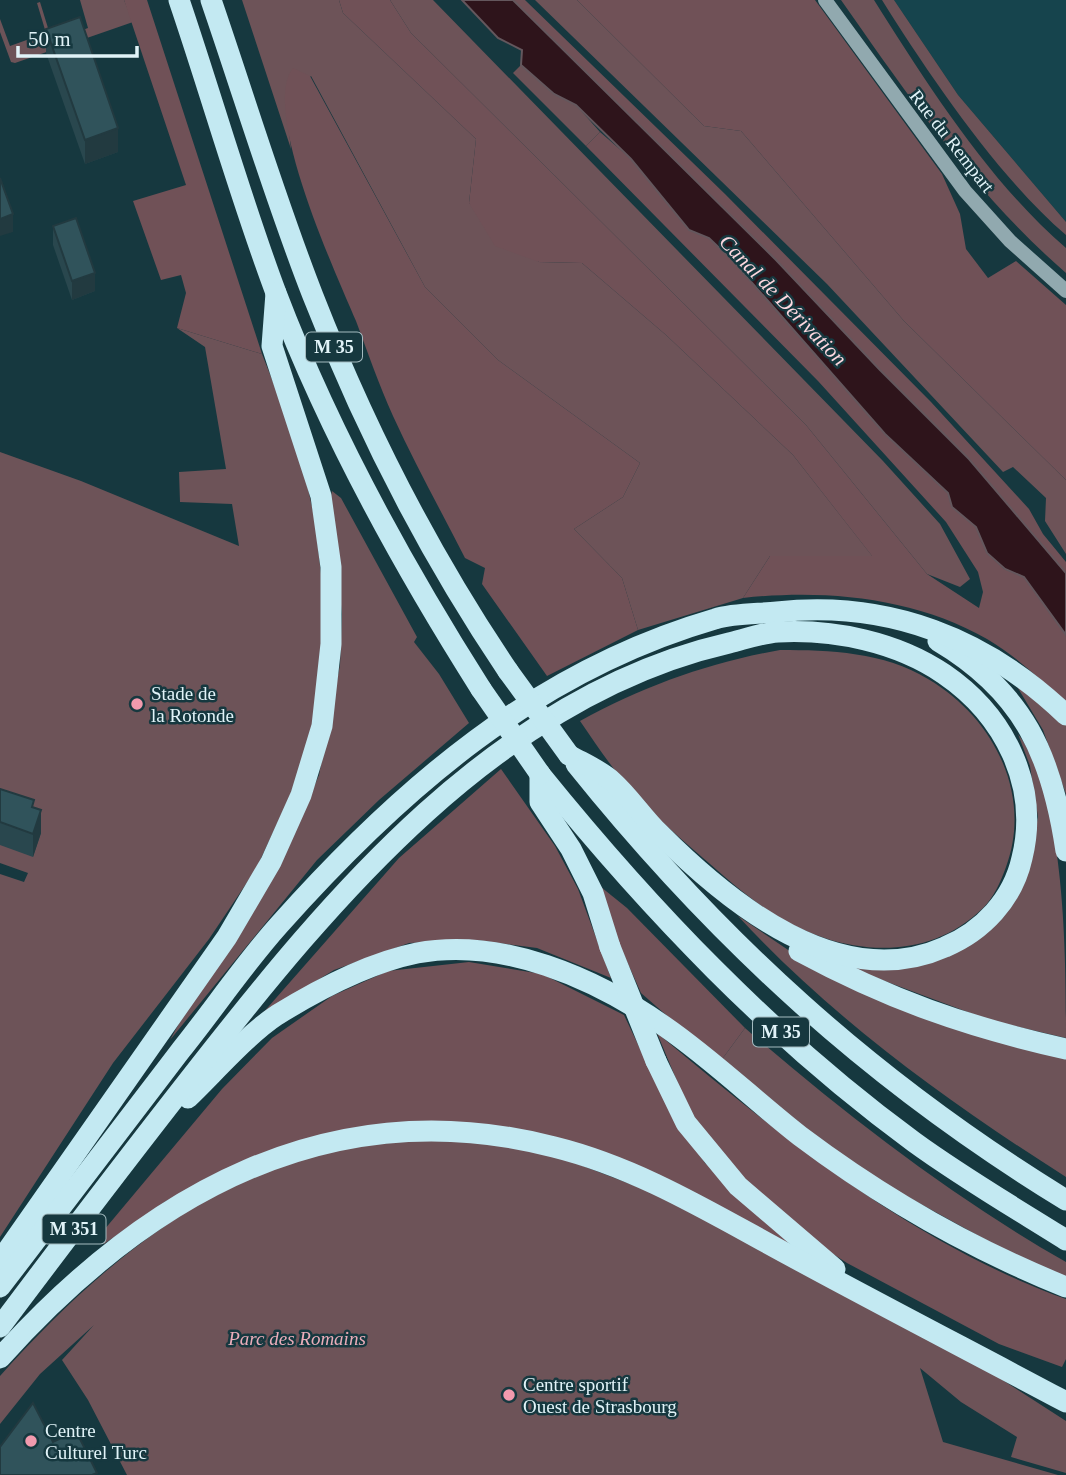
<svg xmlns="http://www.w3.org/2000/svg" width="1066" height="1475" font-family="Georgia,serif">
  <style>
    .built { fill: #16444d }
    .green { fill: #6d5358 }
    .forest { fill: #705157 }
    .water { fill: #2e141b; stroke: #64575d; stroke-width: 2 }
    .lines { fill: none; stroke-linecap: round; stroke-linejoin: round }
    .secondary { stroke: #91a9af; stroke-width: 14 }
    .highway { stroke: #c3e9f2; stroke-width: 21 }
    .highway-bridge { stroke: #c3e9f2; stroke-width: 21 }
    .wall { fill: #29474e }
    .shaded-wall { fill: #223a40 }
    .building { fill: #30535b; stroke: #223a40; stroke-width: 2 }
    .poi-dot { fill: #f29aae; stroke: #16383f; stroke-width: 2.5 }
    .labels { text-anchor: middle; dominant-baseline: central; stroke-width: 5; stroke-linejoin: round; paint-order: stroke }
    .shield { fill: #16383f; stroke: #a4bbc0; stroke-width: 2 }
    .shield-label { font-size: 18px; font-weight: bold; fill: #e1f3f8 }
    .street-label { font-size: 19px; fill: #e1f3f8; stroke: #16383f }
    .poi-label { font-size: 19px; fill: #e1f3f8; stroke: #16383f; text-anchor: start }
    .park-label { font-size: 19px; font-style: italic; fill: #eaadba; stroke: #16383f }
    .water-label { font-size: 21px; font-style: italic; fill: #fed8e0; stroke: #16383f }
  </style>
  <rect width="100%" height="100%" fill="#16383f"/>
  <!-- built -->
  <polygon class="built" points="894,0 1066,0 1066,222 958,95"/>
  <!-- green -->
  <g class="green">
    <polygon points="80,0 124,0 133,22 15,63 11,62 0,32 0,19 10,46 46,33 37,3 40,2 52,41 88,28"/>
    <polygon points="242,0 339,0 343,13 476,139 469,203 539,262 582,263 666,335 793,455 873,557 770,556 743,598 638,630 622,578 574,529 623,497 640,463 498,360 425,287 311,76 285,98 291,149"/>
    <polygon points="390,0 433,0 883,461 940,524 970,579 960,587 927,574 806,425 411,33"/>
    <polygon points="535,0 577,0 704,126 741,131 904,321 1066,480 1066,554 1045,521 1046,498 1013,467 1003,472 827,284"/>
    <path d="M 841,0 L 874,0 C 927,84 990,183 1066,248 L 1066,273 C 976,195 909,97 841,0 Z"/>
    <path d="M 882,0 L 894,0 L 958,95 L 1066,222 L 1066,235 C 999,178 929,75 882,0 Z"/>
    <polygon points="521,65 554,94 576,105 600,132 586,146 513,73"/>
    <polygon points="177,328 262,354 299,448 315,520 322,583 324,653 313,735 289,798 256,869 209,939 113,1063 0,1237 0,874 24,882 28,873 0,863 0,452 81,481 239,546 232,504 180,502 179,472 226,469 205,347"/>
    <polygon points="332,491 341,498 417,637 414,642 439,674 469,723 379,800 317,860 170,1040 205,975 280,866 319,775 340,665 342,614 330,500"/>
    <path d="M 780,650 C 830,650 884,652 928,679 C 993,717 1033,794 1006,867 C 1001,881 994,897 983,908 C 923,967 834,954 769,911 C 746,896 724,876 703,858 C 674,833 644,807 620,777 C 606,759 593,740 580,721 C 644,686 708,663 780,650 Z"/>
    <polygon points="1015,683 1066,725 1066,794 1043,730"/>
    <path d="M 1018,734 C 1066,797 1066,958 1066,1038 L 989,1020 L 850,968 L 953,952 L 1028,868 L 1038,817 L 1030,766 Z"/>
    <path d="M 738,916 L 800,958 L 1066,1059 L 1066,1177 C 948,1102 833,1019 738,916 Z"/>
    <path d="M 745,1028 C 846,1115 950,1196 1066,1262 L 1066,1281 L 1046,1273 L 859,1170 L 720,1062 Z"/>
    <path d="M 418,1140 L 481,1143 L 549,1153 L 664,1197 L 976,1363 L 1066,1421 L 1066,1473 L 1011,1457 L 1017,1437 L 961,1402 L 920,1368 L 943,1442 L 1058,1475 L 127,1475 L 88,1400 L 62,1360 L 94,1325 L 40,1374 L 0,1424 L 0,1376 C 80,1287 172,1203 288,1163 C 330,1149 374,1144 418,1140 Z"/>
  </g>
  <!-- forest -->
  <g class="forest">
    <polygon points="124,0 147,0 262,354 177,328 186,293 181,275 161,280 133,201 186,185"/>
    <path d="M 339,0 L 390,0 L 411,33 L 806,425 L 927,574 L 979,608 L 983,592 L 978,572 L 946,522 L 818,381 L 586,146 L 600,132 L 631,159 L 689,230 L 709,238 L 732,260 L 885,434 L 948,493 L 952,507 L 976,527 L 987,553 L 1004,569 L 1024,577 L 1066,635 L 1066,703 C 1041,680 1016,656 987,639 C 914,597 824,589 743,598 L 770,556 L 872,556 L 793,455 L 666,335 L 582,263 L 539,262 L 495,246 L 469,203 L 476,139 L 343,13 Z"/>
    <polygon points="513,0 525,0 725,194 931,402 1029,509 1043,534 1066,562 1066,573 969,459 880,370 776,260"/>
    <polygon points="577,0 815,0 942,174 960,214 966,249 988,278 1016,261 1066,305 1066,480 904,321 741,131 704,126"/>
    <path d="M 293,68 L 310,76 L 425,287 L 498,360 L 640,463 L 623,497 L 574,529 L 622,578 L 638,630 L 547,676 L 482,584 L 485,568 L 465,558 C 441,511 415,464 393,416 C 379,385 368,353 356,321 C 337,276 260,110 293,68 Z"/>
    <polygon points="501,769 555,846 578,889 611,978 537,948 476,940 409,943 334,970 262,1014 399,858"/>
    <polygon points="601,887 627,908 745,1028 720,1062 641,993 608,919"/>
    <polygon points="469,962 542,974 624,1015 663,1097 705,1163 738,1186 788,1242 786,1245 684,1188 415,1123 358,1128 293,1144 166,1201 104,1244 99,1236 222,1089 272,1038 332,996 388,971"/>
    <path d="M 657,1033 C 782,1137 911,1243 1066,1299 L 1066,1359 L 1062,1367 L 999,1344 L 847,1263 L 796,1230 L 741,1178 L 691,1115 Z"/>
  </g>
  <!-- water -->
  <polygon class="water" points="462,0 513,0 776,260 880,370 969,459 1066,573 1066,635 1024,577 1005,569 987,553 976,527 952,507 948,493 885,434 732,260 709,238 689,230 631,159 576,105 554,94 521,65 522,50 498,38"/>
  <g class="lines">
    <!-- secondary -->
    <polyline class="secondary" points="825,0 965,191 1010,241 1066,291"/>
    <!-- highway -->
    <g class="highway">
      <path d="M 179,0 C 212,97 240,197 276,293 C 329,432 401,563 481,689"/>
      <path d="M 211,0 C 245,99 275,199 313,296 C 365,429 429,554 508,671"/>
      <path d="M 938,641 C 1024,692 1052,756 1066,851"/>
      <path d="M 576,764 C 718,941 873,1082 1066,1200"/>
      <path d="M 540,774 C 650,910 772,1038 914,1142 C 962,1177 1015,1208 1066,1240"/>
      <polyline points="540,774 540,802 571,849 593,893 610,947"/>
      <path d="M 799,951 C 888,999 967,1027 1066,1049"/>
      <polyline points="656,1061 686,1123 738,1186 835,1269"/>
      <path d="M 188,1098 C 214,1073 248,1034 277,1015 C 319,989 368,963 417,953 C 502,937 595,978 664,1026 C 712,1059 754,1100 800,1136 C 881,1197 972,1249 1066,1287"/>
      <polyline points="0,1261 227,937 271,862 301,795 322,726 331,644 331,567 321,496 272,346 276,293"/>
      <path d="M 0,1287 C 60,1208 120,1129 181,1050 C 214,1009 244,964 279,925 C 401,788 536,671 715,619 C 734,613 757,614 777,612 C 888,600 986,638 1066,715"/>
      <path d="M 0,1327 C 63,1243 127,1159 192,1076 C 331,898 497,696 729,643 C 745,639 762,633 778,632 C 834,629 897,642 944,674 C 1004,715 1040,785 1022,858 C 1013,899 983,931 945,947 C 840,994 730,904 660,834 C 643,818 630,797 612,781 C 600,770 583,763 569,755"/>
      <path d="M 0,1358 C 146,1195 330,1089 554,1147 C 639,1168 713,1214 789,1255 C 881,1305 974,1353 1066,1402"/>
    </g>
    <!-- highway-bridge -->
    <g class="highway-bridge">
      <polyline points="508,671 569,755"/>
      <polyline points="481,689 540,774"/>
      <polyline points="610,947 656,1061"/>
    </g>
  </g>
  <!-- wall -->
  <g class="wall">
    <polygon points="46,29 118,152 85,164 46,53"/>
    <polygon points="53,226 95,291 72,300 53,245"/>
    <polygon points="0,789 34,807 41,833 33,857 0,845"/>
  </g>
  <!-- shaded-wall -->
  <g class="shaded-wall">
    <polygon points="118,128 118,152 85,164 85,140"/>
    <polygon points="13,214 13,232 0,236 0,219"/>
    <polygon points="95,273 95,291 72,300 72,281"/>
    <polygon points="41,810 41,833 33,857 33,834"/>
  </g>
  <!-- building -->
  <g class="building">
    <polygon points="80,17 118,128 85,140 46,29"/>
    <polygon points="0,178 13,214 0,219"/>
    <polygon points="76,218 95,273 72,281 53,226"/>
    <polygon points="0,789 34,800 32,807 41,810 33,834 0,822"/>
    <polygon points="33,1403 53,1442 76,1431 97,1473 92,1475 0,1475 0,1447"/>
  </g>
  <!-- markers -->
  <g class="poi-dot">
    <circle cx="137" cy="704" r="7"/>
    <circle cx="509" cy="1395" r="7"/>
    <circle cx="31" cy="1441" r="7"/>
  </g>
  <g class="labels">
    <!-- shield labels -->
    <g class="shield">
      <rect x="306" y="332.5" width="56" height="29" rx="5"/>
      <rect x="753" y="1017.5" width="56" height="29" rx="5"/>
      <rect x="42.5" y="1214.5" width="63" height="29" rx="5"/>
    </g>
    <g class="shield-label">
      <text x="334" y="347">M 35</text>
      <text x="781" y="1032">M 35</text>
      <text x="74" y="1229">M 351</text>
    </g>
    <!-- street labels -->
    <g class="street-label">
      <text transform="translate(952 141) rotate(52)">Rue du Rempart</text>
    </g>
    <!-- poi labels -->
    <g class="poi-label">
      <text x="151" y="693">Stade de<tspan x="151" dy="22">la Rotonde</tspan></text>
      <text x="523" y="1384">Centre sportif<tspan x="523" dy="22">Ouest de Strasbourg</tspan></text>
      <text x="45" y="1430">Centre<tspan x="45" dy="22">Culturel Turc</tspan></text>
    </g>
    <!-- park labels -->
    <g class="park-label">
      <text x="297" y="1338">Parc des Romains</text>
    </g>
    <!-- water labels -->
    <g class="water-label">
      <text transform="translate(783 300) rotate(46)">Canal de Dérivation</text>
    </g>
  </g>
  <!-- scale -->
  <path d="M18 46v10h119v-10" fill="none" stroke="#e1f3f8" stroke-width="3.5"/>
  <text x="28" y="46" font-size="21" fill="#e1f3f8" stroke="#16383f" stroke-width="5" paint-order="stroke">50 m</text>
</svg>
